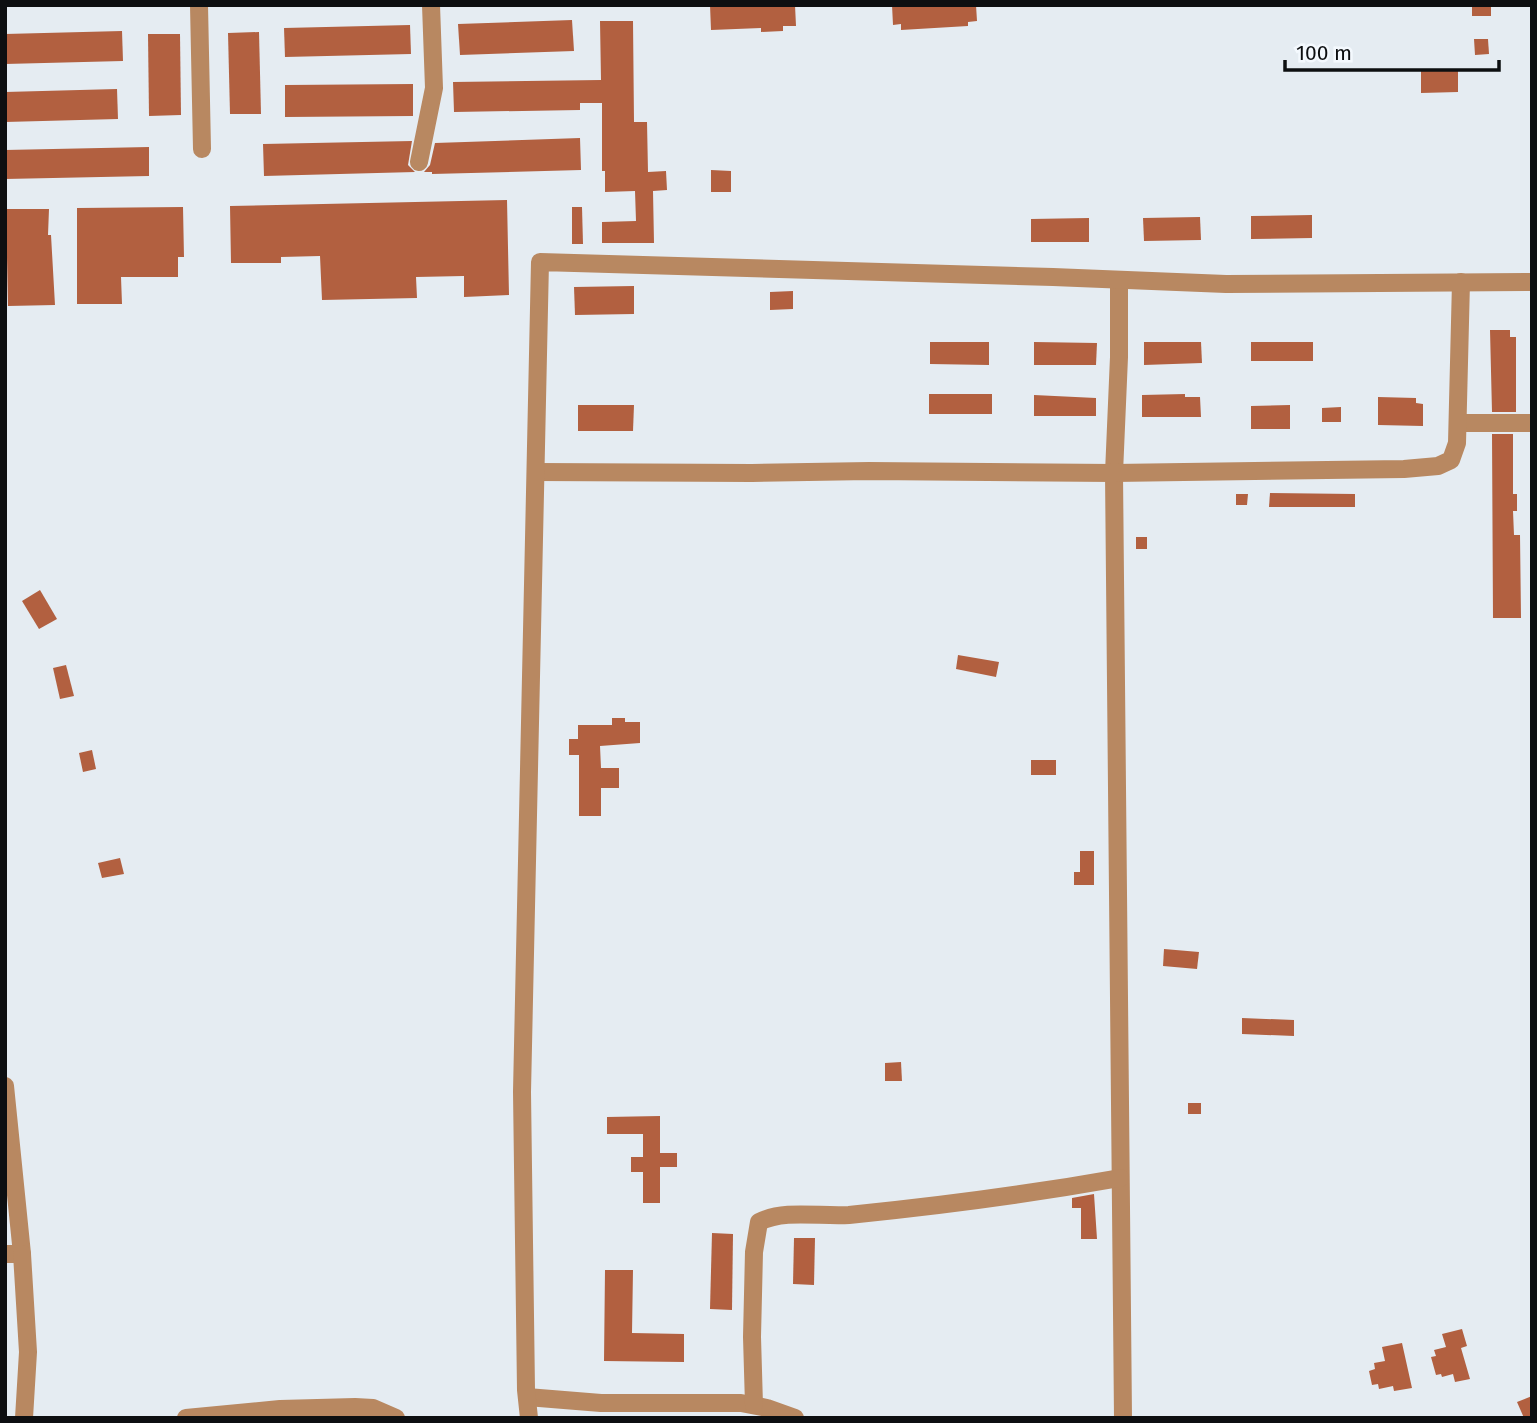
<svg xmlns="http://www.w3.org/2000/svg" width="1537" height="1423" font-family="'Fira Sans',sans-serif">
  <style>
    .building { fill: #b26040 }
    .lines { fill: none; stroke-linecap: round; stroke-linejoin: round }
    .minor { stroke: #b88861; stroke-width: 18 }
  </style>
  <rect width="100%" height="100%" fill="#e5ecf2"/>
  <!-- building -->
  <g class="building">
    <polygon points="710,5 795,5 796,26 783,26 783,31 761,32 761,28 711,30"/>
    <polygon points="892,5 976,5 977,21 968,22 968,26 901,30 901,24 893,25"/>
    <rect x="1472" y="5" width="19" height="11"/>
    <polygon points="572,20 574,51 460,55 458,24"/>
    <polygon points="600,21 633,21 634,122 647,122 648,172 666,171 667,190 653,191 654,243 602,243 602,222 636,221 635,191 605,192 605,171 602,171 602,103 580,103 580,110 454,112 453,82 601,80"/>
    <polygon points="410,25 411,54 285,57 284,28"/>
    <polygon points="122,31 123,61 5,64 5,34"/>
    <polygon points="259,32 261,114 230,114 228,33"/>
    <polygon points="148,34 180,34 181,115 149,116"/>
    <polygon points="1474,39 1488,39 1489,54 1475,55"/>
    <polygon points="1421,70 1458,70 1458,92 1421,93"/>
    <polygon points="413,84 413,116 285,117 285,85"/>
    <polygon points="117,89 118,119 5,122 5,92"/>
    <polygon points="580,138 581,170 432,174 432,172 424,172 430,165 435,143"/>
    <polygon points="412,141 408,165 415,172 264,176 263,144"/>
    <polygon points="149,147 149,176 5,179 5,150"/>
    <polygon points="711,170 731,171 731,192 711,192"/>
    <polygon points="507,200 509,295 464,297 464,276 416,277 417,298 322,300 320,256 281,257 281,263 231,263 230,206"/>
    <polygon points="183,207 184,257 178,257 178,277 121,277 122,304 77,304 77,208"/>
    <polygon points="572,207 582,207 583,244 572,244"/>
    <polygon points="6,209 49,209 48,235 51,235 55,305 8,306"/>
    <polygon points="1312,215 1312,238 1251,239 1251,216"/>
    <polygon points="1200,217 1201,240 1144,241 1143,218"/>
    <polygon points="1089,218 1089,242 1031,242 1031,219"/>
    <polygon points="634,286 634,314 575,315 574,287"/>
    <polygon points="793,291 793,309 770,310 770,292"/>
    <polygon points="1490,330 1510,330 1510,337 1516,337 1516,412 1492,412"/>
    <polygon points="930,342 989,342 989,365 930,364"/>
    <polygon points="1034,342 1097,343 1096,365 1034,365"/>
    <polygon points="1144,342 1201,342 1202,363 1144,365"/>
    <rect x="1251" y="342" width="62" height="19"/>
    <rect x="929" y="394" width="63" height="20"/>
    <polygon points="1185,394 1185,397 1200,397 1201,417 1142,417 1142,395"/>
    <polygon points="1034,395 1096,398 1096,416 1034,416"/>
    <polygon points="1378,397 1416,398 1416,403 1423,404 1423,426 1378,425"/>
    <polygon points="578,405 634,405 633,431 578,431"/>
    <polygon points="1290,405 1290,429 1251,429 1251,406"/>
    <polygon points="1341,407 1341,422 1322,422 1322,408"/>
    <polygon points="1492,434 1513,434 1513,494 1517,494 1517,511 1513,511 1514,535 1520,535 1521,618 1493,618"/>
    <polygon points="1270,493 1355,494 1355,507 1269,507"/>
    <polygon points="1236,494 1248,494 1247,505 1236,505"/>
    <rect x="1136" y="537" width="11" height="12"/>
    <polygon points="40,590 57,619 39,629 22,601"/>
    <polygon points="958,655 999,662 996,677 956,669"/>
    <polygon points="66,665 74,696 60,699 53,668"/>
    <polygon points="612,718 625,718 625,722 640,722 640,743 600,746 601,768 619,768 619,788 601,788 601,816 579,816 579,755 569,755 569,739 578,739 578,725 612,725"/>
    <polygon points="92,750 96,769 83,772 79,753"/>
    <rect x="1031" y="760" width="25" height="15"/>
    <polygon points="1080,851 1094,851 1094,885 1074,885 1074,872 1080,872"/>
    <polygon points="120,858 124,874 102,878 98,863"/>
    <polygon points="1164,949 1199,952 1197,969 1163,966"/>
    <polygon points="1242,1018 1294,1020 1294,1036 1242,1034"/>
    <polygon points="901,1062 902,1081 885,1081 885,1063"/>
    <rect x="1188" y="1103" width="13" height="11"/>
    <polygon points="660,1116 660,1153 677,1153 677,1167 660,1167 660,1203 643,1203 643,1172 631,1172 631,1157 643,1157 643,1134 607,1134 607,1117"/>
    <polygon points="1094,1194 1097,1239 1081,1239 1081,1208 1072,1208 1072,1198"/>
    <polygon points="712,1233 733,1234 732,1310 710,1309"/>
    <polygon points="794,1238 815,1238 814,1285 793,1284"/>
    <polygon points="605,1270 633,1270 632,1333 684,1334 684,1362 604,1361"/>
    <polygon points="1462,1329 1467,1346 1461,1348 1470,1379 1455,1382 1453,1374 1442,1377 1441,1374 1436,1375 1431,1357 1436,1356 1434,1350 1446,1347 1442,1334"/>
    <polygon points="1402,1343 1412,1388 1394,1391 1393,1386 1379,1389 1378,1384 1372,1385 1369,1371 1375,1369 1374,1363 1385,1361 1382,1347"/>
    <polygon points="1532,1396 1532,1418 1524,1418 1517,1402"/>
  </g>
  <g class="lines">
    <!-- minor -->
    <g class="minor">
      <polyline points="199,5 202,149"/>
      <polyline points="419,162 434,88 431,5"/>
      <polyline points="1119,280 1119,357 1114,473 1123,1418"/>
      <polyline points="1459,423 1532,423"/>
      <polyline points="536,472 752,473 869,471 1114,473 1404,469 1438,466 1451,460 1457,443 1461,282"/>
      <polyline points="5,1086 22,1254 5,1254"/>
      <polyline points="22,1254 28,1352 24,1418"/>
      <polyline points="527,1397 601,1403 741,1403 767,1408 795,1418"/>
      <path d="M 754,1405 L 752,1337 L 754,1252 L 759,1222 C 785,1209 820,1217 849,1215 C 939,1206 1030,1194 1120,1178"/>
      <polyline points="186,1418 280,1409 355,1407 373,1408 396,1418"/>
      <polyline points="529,1418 526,1390 522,1092 540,262 1053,277 1226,284 1532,282"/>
    </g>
  </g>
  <!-- border -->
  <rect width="1537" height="1423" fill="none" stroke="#0d0f11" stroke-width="14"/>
  <!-- scale -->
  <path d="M1285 60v10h214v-10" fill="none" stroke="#0d0f11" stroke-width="3.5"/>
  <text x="1296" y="60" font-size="21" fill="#0d0f11" stroke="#f4f9fe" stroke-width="5" paint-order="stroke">100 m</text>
</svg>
